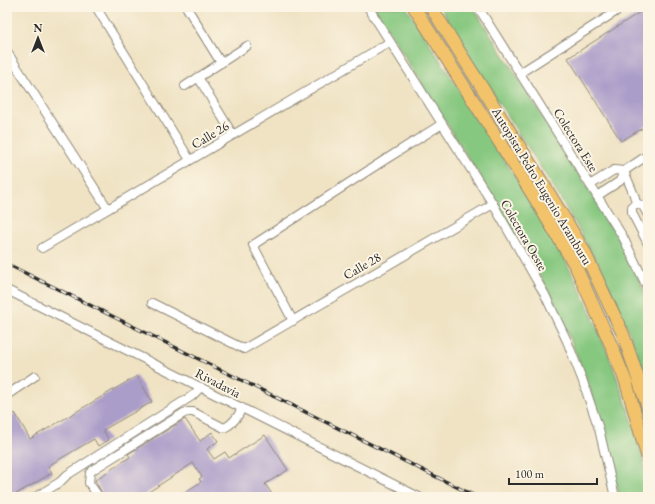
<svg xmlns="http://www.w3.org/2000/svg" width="655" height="504" font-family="'EB Garamond',serif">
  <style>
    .green { fill: #87c880; stroke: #597a56 }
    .building { fill: #ab9dc9 }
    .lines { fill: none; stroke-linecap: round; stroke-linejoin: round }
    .minor-casing { stroke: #8e8778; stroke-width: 10 }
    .highway-casing { stroke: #8e8778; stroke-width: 14 }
    .minor { stroke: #fff; stroke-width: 8 }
    .highway { stroke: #f2c36a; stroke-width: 12 }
    .rail-casing { stroke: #2b2b2b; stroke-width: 3.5 }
    .rail { stroke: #fcf5e5; stroke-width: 2; stroke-dasharray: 6; stroke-linecap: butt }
    .labels { text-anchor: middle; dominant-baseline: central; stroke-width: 4; stroke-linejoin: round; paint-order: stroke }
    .street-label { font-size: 13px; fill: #2b2b2b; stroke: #fcf5e5 }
  </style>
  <rect width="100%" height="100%" fill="#fcf5e5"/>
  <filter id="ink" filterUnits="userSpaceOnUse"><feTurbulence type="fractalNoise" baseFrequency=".025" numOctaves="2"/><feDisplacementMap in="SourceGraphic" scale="8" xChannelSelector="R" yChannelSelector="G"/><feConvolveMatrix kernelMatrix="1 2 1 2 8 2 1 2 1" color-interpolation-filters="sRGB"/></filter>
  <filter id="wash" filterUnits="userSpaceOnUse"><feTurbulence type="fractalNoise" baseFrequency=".012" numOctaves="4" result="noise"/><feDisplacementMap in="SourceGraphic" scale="16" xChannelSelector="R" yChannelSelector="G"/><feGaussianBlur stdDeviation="0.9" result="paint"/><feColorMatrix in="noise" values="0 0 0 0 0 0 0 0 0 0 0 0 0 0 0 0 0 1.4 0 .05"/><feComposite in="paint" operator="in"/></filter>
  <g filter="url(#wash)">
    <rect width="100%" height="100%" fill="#f0e3c4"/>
    <!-- green -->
    <g class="green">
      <polygon points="374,7 406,7 533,205 562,254 587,304 610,359 631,417 648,480 648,497 620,497 607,443 586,378 556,304 519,239"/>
      <path d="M 440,7 L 473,7 L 619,237 L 634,268 L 648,300 L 648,382 C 631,333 610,286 585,241 C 558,191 526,145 495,97 C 476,68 458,37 440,7 Z"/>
    </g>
    <g id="blocks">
      <!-- building -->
      <g class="building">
        <polygon points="648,7 648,125 621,141 568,58"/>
        <polygon points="137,376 152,402 103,430 109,440 98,446 94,439 48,466 52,473 16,494 17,497 7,497 7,418 15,413 30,439"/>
        <polygon points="185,419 200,441 212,432 218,441 207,449 214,459 225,452 229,458 265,435 288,470 265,484 274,497 177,497 201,482 199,479 202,477 193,463 141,497 104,497 95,480 130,457 128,454"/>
      </g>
    </g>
  </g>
  <g filter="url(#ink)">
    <use href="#blocks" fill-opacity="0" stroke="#8e8778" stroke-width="1"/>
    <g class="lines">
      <!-- minor casing -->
      <g class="minor-casing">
        <g id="minor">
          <polyline points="96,7 190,160"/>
          <polyline points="368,7 493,204 545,295 567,341 582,379 599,429 615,497"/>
          <polyline points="478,7 623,237 648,289"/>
          <polyline points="187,8 221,63"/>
          <polyline points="7,52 108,209"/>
          <polyline points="520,73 623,7"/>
          <polyline points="198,77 233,135"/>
          <polyline points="185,86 247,46"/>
          <polyline points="624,171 634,195 636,203"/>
          <polyline points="590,185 614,170 624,171"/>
          <polyline points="597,196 620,181 624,171 648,155"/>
          <polyline points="636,203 632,207 632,213 648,244"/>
          <polyline points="636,203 643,206 648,215"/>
          <polyline points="42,248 390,42"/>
          <polyline points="7,290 419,497"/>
          <polyline points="152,303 244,349 493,204"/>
          <polyline points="293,321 253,245 383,161 442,124"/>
          <polyline points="7,395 35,376"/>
          <polyline points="36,497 60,482 67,475 192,396 201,387"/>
          <path d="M 99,497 L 89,483 L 90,473 L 94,469 L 184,413 L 188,412 L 193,412 L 224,428 C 233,424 238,417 242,408"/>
        </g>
      </g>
      <!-- highway casing -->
      <g class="highway-casing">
        <g id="highway">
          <polyline points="414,7 531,192 576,267 612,347 626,382 648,459"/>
          <polyline points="431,7 547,190 583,249 623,334 648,408"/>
        </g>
      </g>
      <!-- minor -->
      <use href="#minor" class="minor"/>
      <!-- highway -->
      <use href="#highway" class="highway"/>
      <!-- rail casing -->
      <g class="rail-casing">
        <polyline id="rail" points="7,264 477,497"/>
      </g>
      <!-- rail -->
      <use href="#rail" class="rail"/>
    </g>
  </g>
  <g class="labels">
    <!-- street labels -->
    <g class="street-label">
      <text transform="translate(210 135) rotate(-31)">Calle 26</text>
      <text transform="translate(576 140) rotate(58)">Colectora Este</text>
      <text transform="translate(542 186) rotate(59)">Autopista Pedro Eugenio Aramburu</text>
      <text transform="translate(524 235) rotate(60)">Colectora Oeste</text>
      <text transform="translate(362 266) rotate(-30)">Calle 28</text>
      <text transform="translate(218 383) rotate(27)">Rivadavia</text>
    </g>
  </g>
  <!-- margin -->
  <rect width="655" height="504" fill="none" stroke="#fcf5e5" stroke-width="24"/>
  <!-- north arrow -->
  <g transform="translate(38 38)" stroke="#fcf5e5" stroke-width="3" paint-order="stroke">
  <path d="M0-3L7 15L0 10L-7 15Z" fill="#2b2b2b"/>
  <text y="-6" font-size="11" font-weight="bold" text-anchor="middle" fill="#2b2b2b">N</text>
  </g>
  <!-- scale -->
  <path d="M509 478v6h88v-6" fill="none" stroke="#2b2b2b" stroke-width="2"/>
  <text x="515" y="478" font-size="12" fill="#2b2b2b" stroke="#fcf5e5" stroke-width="3" paint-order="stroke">100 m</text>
</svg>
